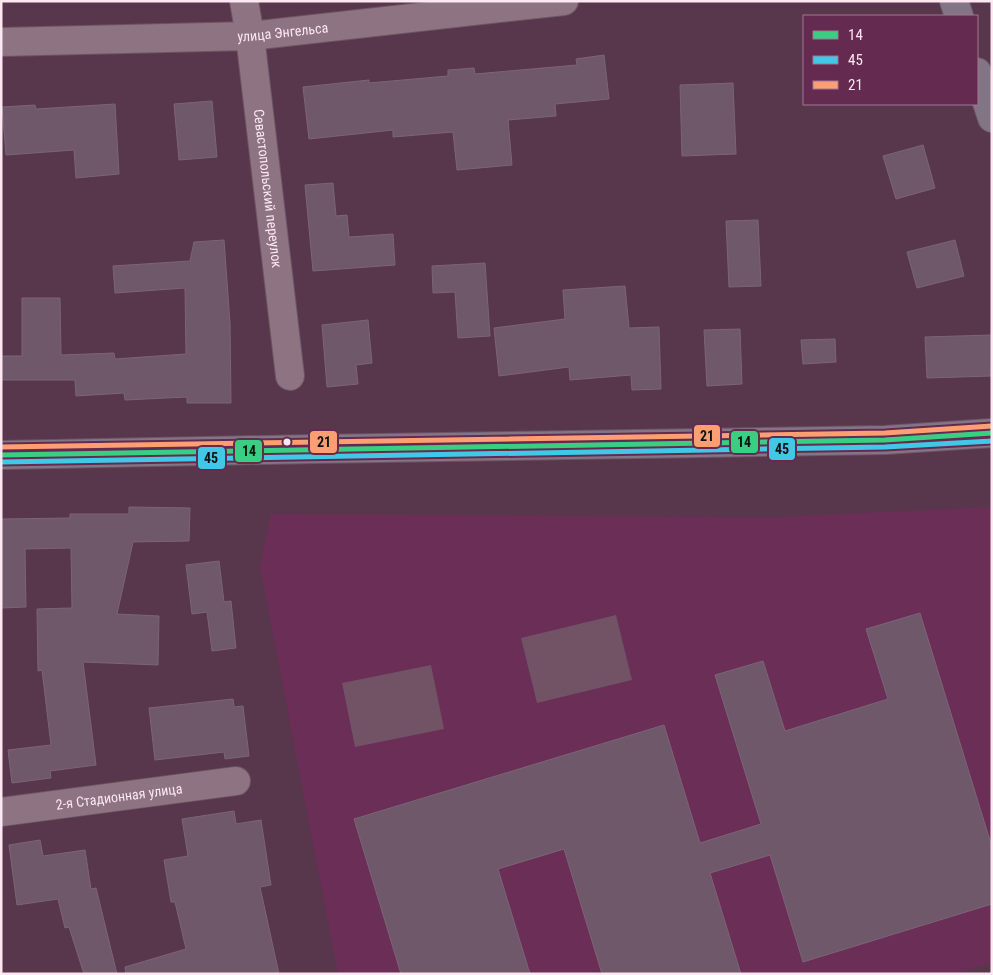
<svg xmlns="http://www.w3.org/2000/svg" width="993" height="975" font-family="'Roboto Condensed',sans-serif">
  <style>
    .built { fill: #6b2e56 }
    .green { fill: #725265 }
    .building { fill: #6e586a; stroke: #7c6478 }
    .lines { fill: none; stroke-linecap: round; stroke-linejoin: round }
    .street-casing { stroke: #6d5464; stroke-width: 30 }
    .primary-casing { stroke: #6d5464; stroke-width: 30 }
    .street { stroke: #8e7383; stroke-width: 28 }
    .primary { stroke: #827686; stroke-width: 28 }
    .bus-1-casing { stroke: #652a50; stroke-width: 9 }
    .bus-2-casing { stroke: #652a50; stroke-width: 9 }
    .bus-3-casing { stroke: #652a50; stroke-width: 9 }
    .bus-1 { stroke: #3ace82; stroke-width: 5 }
    .bus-2 { stroke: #40c8e6; stroke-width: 5 }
    .bus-3 { stroke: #fd9f72; stroke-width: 5 }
    .bus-dot { fill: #fde7f3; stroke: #652a50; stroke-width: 2 }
    .labels { text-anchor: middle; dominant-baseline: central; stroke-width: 4; stroke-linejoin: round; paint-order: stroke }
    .street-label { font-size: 14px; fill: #fde7f3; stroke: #652a50 }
    .line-badge { stroke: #652a50; stroke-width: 2 }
    .pale-badge-label { font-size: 14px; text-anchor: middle; font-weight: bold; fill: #111 }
  </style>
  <rect width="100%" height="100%" fill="#58374c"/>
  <!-- built -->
  <polygon class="built" points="992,507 992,962 957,974 338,974 260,566 271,514 776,517"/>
  <!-- green -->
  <g class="green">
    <polygon points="616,615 632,680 537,703 521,638"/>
    <polygon points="431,665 444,729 355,747 342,683"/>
  </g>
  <!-- building -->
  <g class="building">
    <polygon points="604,55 609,99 555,104 556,116 508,120 512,165 457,170 453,132 393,137 393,130 309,139 303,87 369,80 369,83 448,76 448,70 474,68 475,74 577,65 576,59"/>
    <polygon points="733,83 736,154 682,156 680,85"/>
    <polygon points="212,101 217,157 179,160 174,104"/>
    <polygon points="115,104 119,174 76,178 74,150 6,155 2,107 35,105 36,109"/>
    <polygon points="923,145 935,188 896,199 883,156"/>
    <polygon points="333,183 336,216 347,215 349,237 393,234 395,265 313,271 305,185"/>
    <polygon points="758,220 761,286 729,287 726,221"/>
    <polygon points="224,240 230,323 231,403 187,403 187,397 125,400 124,393 76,396 75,380 1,380 1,356 22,356 22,298 60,298 61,355 114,353 115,359 186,354 185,288 115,293 113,266 190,261 194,242"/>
    <polygon points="955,240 964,276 917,288 907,252"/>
    <polygon points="485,263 490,336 458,338 455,292 433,293 432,266"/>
    <polygon points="625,286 629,328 659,327 661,389 632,390 631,375 570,380 569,367 499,376 494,328 565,319 563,290"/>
    <polygon points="368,320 372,363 356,365 358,384 327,387 322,325"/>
    <polygon points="740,329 742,384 707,386 704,330"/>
    <polygon points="992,335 992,376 927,378 925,337"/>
    <polygon points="835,339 836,362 803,364 801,340"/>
    <polygon points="129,507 190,508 189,541 133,542 117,614 159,616 158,665 83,662 96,765 50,771 51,778 12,783 8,750 51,745 42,670 38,671 37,609 72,608 71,548 25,549 26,607 1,608 1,519 70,518 70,514 129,514"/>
    <polygon points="219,561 224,602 231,601 236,648 212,651 207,612 192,614 186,565"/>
    <polygon points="920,613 992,847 992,904 803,962 770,855 710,873 741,974 602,974 564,849 498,869 530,974 401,974 354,819 664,725 700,843 761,824 715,675 763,661 785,731 888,699 866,629"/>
    <polygon points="233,699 234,707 243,706 249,756 225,759 224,752 155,760 149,708"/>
    <polygon points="234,811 236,824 261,820 271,885 260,887 279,974 126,974 125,967 186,949 175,902 171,902 164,860 188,856 182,819"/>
    <polygon points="40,840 43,856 85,850 91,889 96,888 117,974 84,974 69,927 65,928 58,899 17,905 9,845"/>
  </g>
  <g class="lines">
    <!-- street casing -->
    <g class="street-casing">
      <g id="street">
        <path id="s1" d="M 244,1 L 250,36 L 290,376"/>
        <path id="s2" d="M 1,42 L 250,36 L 564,1"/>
        <path id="s3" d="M 1,812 L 236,781"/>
      </g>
    </g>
    <!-- primary casing -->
    <g class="primary-casing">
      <g id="primary">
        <polyline points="954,1 959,16"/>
        <polyline points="977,72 992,118"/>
        <polyline points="1,455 313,449 885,440 992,433"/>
      </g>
    </g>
    <!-- street -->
    <use href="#street" class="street"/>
    <!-- primary -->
    <use href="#primary" class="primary"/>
    <!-- bus-1 casing -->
    <g class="bus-1-casing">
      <polyline id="bus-1" points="1,455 885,440 992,433"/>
    </g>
    <!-- bus-2 casing -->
    <g class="bus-2-casing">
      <polyline id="bus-2" points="1,462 885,447 992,441"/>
    </g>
    <!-- bus-3 casing -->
    <g class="bus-3-casing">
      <polyline id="bus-3" points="1,447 885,433 992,426"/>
    </g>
    <!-- bus-1 -->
    <use href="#bus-1" class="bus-1"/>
    <!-- bus-2 -->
    <use href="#bus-2" class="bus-2"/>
    <!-- bus-3 -->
    <use href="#bus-3" class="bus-3"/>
  </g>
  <!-- markers -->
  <circle class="bus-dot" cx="287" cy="442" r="4.5"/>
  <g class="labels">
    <!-- street labels -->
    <g class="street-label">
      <text stroke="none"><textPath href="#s2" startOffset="282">улица Энгельса</textPath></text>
      <text stroke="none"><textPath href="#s1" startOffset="189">Севастопольский переулок</textPath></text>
      <text stroke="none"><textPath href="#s3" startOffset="119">2-я Стадионная улица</textPath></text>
    </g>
  </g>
  <g class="line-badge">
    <rect x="693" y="424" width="28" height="24" rx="5" fill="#fd9f72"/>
    <rect x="309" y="430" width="29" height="24" rx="5" fill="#fd9f72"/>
    <rect x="730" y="430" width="29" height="24" rx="5" fill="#3ace82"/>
    <rect x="768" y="437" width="28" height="24" rx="5" fill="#40c8e6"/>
    <rect x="234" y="439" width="29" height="24" rx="5" fill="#3ace82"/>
    <rect x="197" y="446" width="29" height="24" rx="5" fill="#40c8e6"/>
  </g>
  <g class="pale-badge-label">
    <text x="707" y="441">21</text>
    <text x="324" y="447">21</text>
    <text x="744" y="447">14</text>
    <text x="782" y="454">45</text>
    <text x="249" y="456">14</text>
    <text x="211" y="463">45</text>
  </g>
  <!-- border -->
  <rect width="993" height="975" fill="none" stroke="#fde7f3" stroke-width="5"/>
  <!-- legend -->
  <rect x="803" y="15" width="175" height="90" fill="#652a50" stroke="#a27691"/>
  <rect x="813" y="31" width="25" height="8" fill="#3ace82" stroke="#a27691"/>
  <text x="848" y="40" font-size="15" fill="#fde7f3">14</text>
  <rect x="813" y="56" width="25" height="8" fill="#40c8e6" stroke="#a27691"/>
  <text x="848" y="65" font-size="15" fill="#fde7f3">45</text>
  <rect x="813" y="81" width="25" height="8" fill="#fd9f72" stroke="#a27691"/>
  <text x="848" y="90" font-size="15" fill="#fde7f3">21</text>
</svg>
